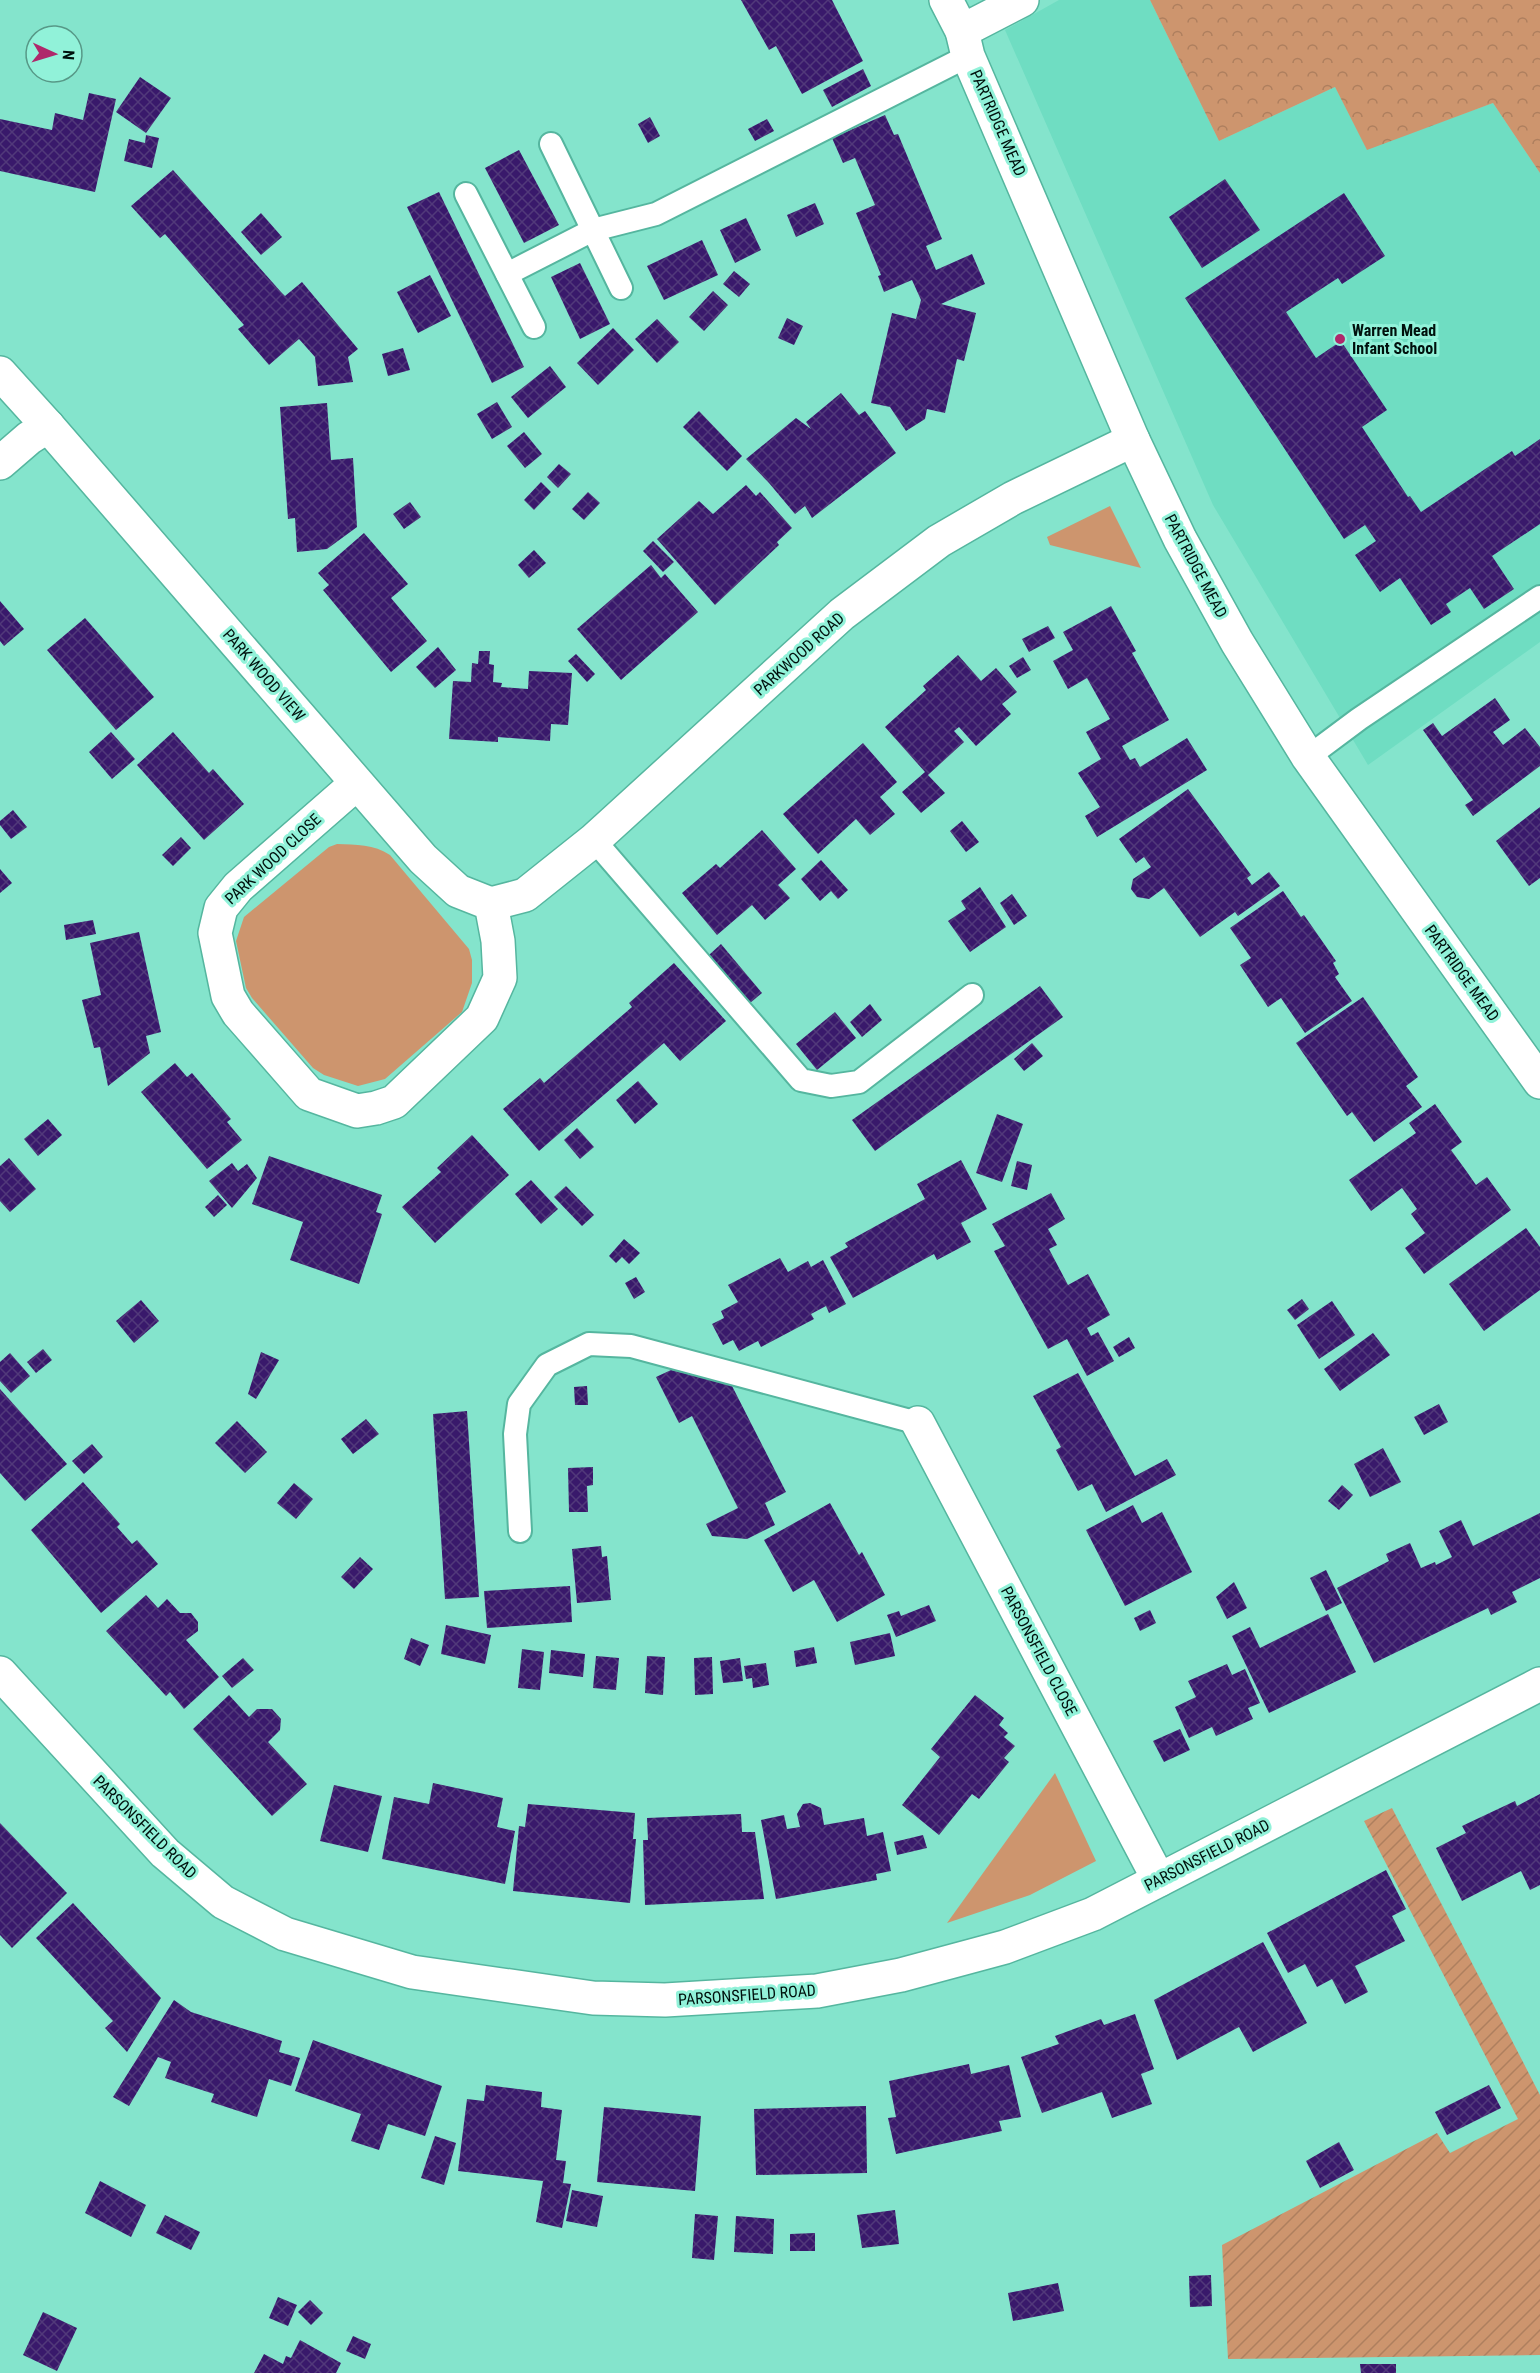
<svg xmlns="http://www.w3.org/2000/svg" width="1540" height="2373" font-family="'Roboto Condensed',sans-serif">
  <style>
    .built { fill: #6fddc2 }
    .grass { fill: #cd956e }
    .park { fill: url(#park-crowns) }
    .garden { fill: url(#garden-furrows) }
    .building { fill: url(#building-cross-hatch) }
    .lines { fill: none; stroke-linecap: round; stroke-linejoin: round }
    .service-casing { stroke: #55b69f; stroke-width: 26 }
    .minor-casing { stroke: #55b69f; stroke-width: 36 }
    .service { stroke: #fff; stroke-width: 22 }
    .minor { stroke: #fff; stroke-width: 33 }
    .poi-dot { fill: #af286b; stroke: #91f2d9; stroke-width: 2 }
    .labels { text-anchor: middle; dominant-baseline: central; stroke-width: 6; stroke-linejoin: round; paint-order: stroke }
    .street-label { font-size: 16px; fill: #00110d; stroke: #91f2d9 }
    .poi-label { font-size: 16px; font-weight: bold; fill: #00110d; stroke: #91f2d9; text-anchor: start }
  </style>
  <defs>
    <pattern id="park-crowns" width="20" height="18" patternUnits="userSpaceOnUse" patternTransform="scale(1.5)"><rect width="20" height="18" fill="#cd956e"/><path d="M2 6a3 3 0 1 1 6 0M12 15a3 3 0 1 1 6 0" fill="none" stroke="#ae7f5e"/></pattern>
    <pattern id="garden-furrows" width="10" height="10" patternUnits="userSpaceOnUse" patternTransform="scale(1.5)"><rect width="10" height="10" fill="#cd956e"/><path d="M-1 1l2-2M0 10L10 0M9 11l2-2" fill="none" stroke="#ae7f5e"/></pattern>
    <pattern id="building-cross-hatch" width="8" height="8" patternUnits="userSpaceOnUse" patternTransform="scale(1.5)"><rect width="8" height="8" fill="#39196b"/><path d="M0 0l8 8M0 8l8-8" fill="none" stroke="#51397a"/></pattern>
  </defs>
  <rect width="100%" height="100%" fill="#84e4cc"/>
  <!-- built -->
  <polygon class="built" points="1059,0 1150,0 1219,141 1335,87 1367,149 1493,103 1540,173 1540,642 1368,765 1213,505 1005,30"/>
  <!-- grass -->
  <g class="grass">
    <polygon points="1110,506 1141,568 1050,545 1047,537"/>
    <path d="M 337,844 C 356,845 374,844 390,855 L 469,949 L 472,960 L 472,983 L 462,1012 L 385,1079 L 358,1086 L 324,1075 L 313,1068 L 252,998 L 246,988 L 236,941 L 244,917 L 329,847 Z"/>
    <polygon points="1055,1773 1096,1861 1030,1895 947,1923"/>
  </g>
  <!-- park -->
  <polygon class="park" points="1150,0 1540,0 1540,173 1493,103 1367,150 1335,87 1219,141"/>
  <!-- garden -->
  <polygon class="garden" points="1392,1808 1540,2095 1540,2355 1228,2359 1222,2245 1437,2133 1450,2153 1518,2119 1364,1821"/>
  <!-- building -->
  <g class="building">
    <polygon points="741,0 832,0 863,61 802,94 776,46 769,50"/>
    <polygon points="863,69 871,86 832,107 823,90"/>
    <polygon points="140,77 171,98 146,133 116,112"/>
    <polygon points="89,93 116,99 95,192 0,171 0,119 52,130 55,113 83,120"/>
    <polygon points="885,115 894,135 898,134 942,239 926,246 936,270 972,254 985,284 941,304 976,313 964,361 957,359 945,413 927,409 925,419 906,431 890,407 871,403 892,313 916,319 921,300 912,280 884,292 878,276 881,275 856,213 875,205 855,158 843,163 832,138"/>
    <polygon points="650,117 660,136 648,143 638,124"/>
    <polygon points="767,119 774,131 755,141 748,129"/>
    <polygon points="146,135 159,138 152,168 124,161 129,139 145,143"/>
    <polygon points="519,150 559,225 524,243 485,168"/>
    <polygon points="173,170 281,292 285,296 302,282 358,349 348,357 353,382 318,386 315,357 299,339 269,365 238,329 244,325 165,234 160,238 131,206"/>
    <polygon points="1225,179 1260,230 1202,268 1169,217"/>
    <polygon points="439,192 524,367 492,383 407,207"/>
    <polygon points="1344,193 1385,256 1342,284 1338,278 1286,312 1316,358 1341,341 1387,410 1362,427 1408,497 1410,496 1421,512 1512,451 1515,456 1540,439 1540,524 1492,556 1514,589 1484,609 1470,588 1446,604 1451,612 1431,625 1400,578 1380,592 1355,555 1376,541 1365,525 1344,539 1185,298"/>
    <polygon points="815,203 824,224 796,237 787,215"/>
    <polygon points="261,213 282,237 261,255 241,232"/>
    <polygon points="746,218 761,250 735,263 720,230"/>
    <polygon points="702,240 718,275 664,300 647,266"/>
    <polygon points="580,263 610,324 580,339 551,277"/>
    <polygon points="734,271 750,284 739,297 723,284"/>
    <polygon points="430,275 451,316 418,333 397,292"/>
    <polygon points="713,291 728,305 704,331 689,317"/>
    <polygon points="787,318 803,326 794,345 778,338"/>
    <polygon points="657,319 679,342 657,363 635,339"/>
    <polygon points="613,328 634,350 598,385 577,363"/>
    <polygon points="403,348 410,370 388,376 382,354"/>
    <polygon points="550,366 566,387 528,418 511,397"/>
    <polygon points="841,393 859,415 865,411 896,453 812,518 805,506 795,514 769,483 746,459 796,418 811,429 806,422"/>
    <polygon points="497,402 512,427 492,439 477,414"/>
    <polygon points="327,403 331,460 353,458 357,527 327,549 297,552 295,518 288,519 280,407"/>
    <polygon points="699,411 742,456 727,471 683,427"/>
    <polygon points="524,432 542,454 525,468 507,446"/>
    <polygon points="559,464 571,474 558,488 547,477"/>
    <polygon points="541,482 551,492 534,510 524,500"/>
    <polygon points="746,485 756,496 760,492 792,528 777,542 779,545 715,605 657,539 699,501 713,514"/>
    <polygon points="588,492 600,503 584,520 572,509"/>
    <polygon points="410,502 421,517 404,529 393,514"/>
    <polygon points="364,533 408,584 391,598 427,641 391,672 323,590 329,585 318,573"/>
    <polygon points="653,541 674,562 663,572 643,551"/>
    <polygon points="534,550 546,563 529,578 518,565"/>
    <polygon points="651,565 661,578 665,574 698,612 621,680 577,629"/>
    <polygon points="0,601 24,629 4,646 0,641"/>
    <polygon points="1111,606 1136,651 1132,653 1169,720 1122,746 1130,760 1135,758 1140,767 1187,738 1207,770 1097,837 1085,816 1100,807 1078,773 1101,759 1086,732 1110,719 1087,678 1068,689 1053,661 1073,650 1063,632"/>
    <polygon points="85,618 154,697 116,730 47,650"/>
    <polygon points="1048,626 1055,638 1029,652 1022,639"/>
    <polygon points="438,647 456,670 435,688 416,667"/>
    <polygon points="479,651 490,651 489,664 494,665 493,682 502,683 501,687 528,689 529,671 572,673 568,725 551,724 550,741 498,737 498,742 449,739 453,681 471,682 472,663 478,664"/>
    <polygon points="576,654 595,674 587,682 568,661"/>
    <polygon points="958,655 981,681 996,668 1017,692 1002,704 1011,714 976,746 959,727 954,731 964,742 928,775 945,793 921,813 902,792 925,772 885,727 926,690 923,686"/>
    <polygon points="1023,657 1031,670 1017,678 1009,666"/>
    <polygon points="1495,698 1510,720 1493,732 1503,745 1525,728 1540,747 1540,766 1473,816 1465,805 1473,800 1423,730 1433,723 1442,736"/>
    <polygon points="111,732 135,759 112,779 89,752"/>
    <polygon points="173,732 209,773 213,769 244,804 204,840 137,765"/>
    <polygon points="863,743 897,782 880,797 895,814 870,835 856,819 818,854 783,814"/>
    <polygon points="1188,789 1251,875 1247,878 1252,885 1269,872 1280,886 1238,916 1235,912 1200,937 1164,888 1149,899 1137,897 1131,889 1133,879 1151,867 1144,857 1136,863 1119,839"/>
    <polygon points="1540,807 1540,878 1529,886 1496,841"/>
    <polygon points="13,810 27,827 11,839 0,825 0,821"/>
    <polygon points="962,821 979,842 966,852 950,831"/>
    <polygon points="762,830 796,869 778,885 790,898 765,920 752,905 717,935 682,893 716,864 720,868"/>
    <polygon points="181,837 191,848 173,866 162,855"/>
    <polygon points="821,860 848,890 838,899 831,891 820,901 801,879"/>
    <polygon points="0,869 12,883 0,893"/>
    <polygon points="980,887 1006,927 970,952 948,921 966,909 961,901"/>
    <polygon points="1283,891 1301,917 1304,915 1336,961 1333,963 1339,974 1335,977 1352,1001 1305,1033 1281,998 1268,1007 1240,965 1251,958 1230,928"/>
    <polygon points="1012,894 1027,916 1014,925 1000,903"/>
    <polygon points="93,920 96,934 66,940 64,925"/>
    <polygon points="139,932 161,1032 146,1036 150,1053 108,1086 100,1047 94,1048 82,1000 101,995 90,943"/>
    <polygon points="721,944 762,993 750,1003 709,955"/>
    <polygon points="674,963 726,1021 680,1061 664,1043 539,1151 503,1109 540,1078 544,1083 632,1007 629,1003"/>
    <polygon points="1040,986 1063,1017 875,1151 852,1120"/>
    <polygon points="1363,997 1418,1077 1406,1086 1422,1107 1374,1142 1352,1112 1347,1116 1296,1043"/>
    <polygon points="870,1004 882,1020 862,1037 850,1022"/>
    <polygon points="835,1012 856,1038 817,1070 796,1044"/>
    <polygon points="1032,1043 1043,1056 1024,1071 1014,1059"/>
    <polygon points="175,1063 187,1077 192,1073 231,1119 227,1122 242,1140 207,1169 141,1092"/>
    <polygon points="638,1081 658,1104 635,1124 616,1100"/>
    <polygon points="1435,1104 1462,1142 1451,1150 1467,1172 1476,1185 1487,1177 1511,1210 1424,1274 1405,1248 1425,1233 1411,1214 1417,1209 1402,1188 1371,1211 1349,1180 1416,1133 1409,1123"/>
    <polygon points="997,1114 1023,1124 1002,1182 976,1173"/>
    <polygon points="48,1119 62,1135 38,1156 24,1139"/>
    <polygon points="577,1128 594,1147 580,1159 564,1140"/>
    <polygon points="472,1135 509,1175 435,1243 402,1207 441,1172 437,1168"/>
    <polygon points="269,1156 382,1195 376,1212 382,1214 359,1284 290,1260 303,1222 252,1204"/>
    <polygon points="9,1158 36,1189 10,1212 0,1201 0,1166"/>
    <polygon points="961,1160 987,1209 961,1223 971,1242 937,1260 934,1254 853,1298 830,1257 848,1247 845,1243 925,1199 917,1184"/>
    <polygon points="1017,1161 1032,1165 1027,1190 1011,1186"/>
    <polygon points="232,1163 238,1171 247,1164 257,1178 232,1208 209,1181"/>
    <polygon points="531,1180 558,1209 541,1224 515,1194"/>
    <polygon points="566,1186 594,1215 582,1226 554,1197"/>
    <polygon points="1051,1193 1065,1219 1048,1229 1057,1245 1049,1249 1068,1285 1088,1274 1110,1315 1087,1328 1091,1336 1098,1332 1114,1361 1087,1376 1067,1339 1048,1349 994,1251 1005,1246 992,1224"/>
    <polygon points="218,1195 227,1205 214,1217 205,1207"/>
    <polygon points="1526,1228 1540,1247 1540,1290 1484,1331 1449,1284"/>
    <polygon points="624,1239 640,1253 629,1264 622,1257 616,1263 609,1256"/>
    <polygon points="780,1258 788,1272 808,1261 811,1267 823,1260 846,1304 829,1313 826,1306 811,1314 814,1319 761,1347 758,1341 739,1351 733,1340 723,1345 712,1324 724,1318 721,1311 738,1302 728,1285"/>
    <polygon points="636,1277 645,1292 634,1299 625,1283"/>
    <polygon points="1302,1299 1309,1309 1295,1320 1287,1310"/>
    <polygon points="141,1300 159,1321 134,1343 116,1321"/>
    <polygon points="1332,1301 1355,1335 1319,1359 1297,1325"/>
    <polygon points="1373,1333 1390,1355 1340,1391 1324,1369"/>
    <polygon points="1129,1337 1135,1348 1119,1357 1113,1347"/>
    <polygon points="43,1349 52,1360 36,1373 27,1362"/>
    <polygon points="261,1352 279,1360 256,1399 248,1394"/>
    <polygon points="10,1353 30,1376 11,1393 0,1381 0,1362"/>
    <polygon points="671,1370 731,1384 786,1492 765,1503 775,1525 747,1539 712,1536 706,1524 738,1508 692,1416 679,1423 656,1377"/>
    <polygon points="1078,1373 1135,1476 1167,1459 1176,1475 1106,1512 1092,1484 1078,1491 1056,1450 1061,1447 1033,1396"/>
    <polygon points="587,1386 588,1405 575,1405 574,1387"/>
    <polygon points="0,1389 67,1464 25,1501 0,1473"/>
    <polygon points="1439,1404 1448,1422 1424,1435 1414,1417"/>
    <polygon points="467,1411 479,1597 445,1599 433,1414"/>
    <polygon points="366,1419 379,1434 353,1454 341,1439"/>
    <polygon points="237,1421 267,1452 245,1473 215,1443"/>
    <polygon points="92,1444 103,1457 84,1474 72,1461"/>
    <polygon points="1383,1448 1401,1482 1370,1497 1354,1464"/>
    <polygon points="593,1467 593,1485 587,1486 588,1512 569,1512 568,1468"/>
    <polygon points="83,1482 120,1524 117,1527 132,1544 137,1540 158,1564 101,1613 31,1530"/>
    <polygon points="294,1483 313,1499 296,1519 277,1503"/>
    <polygon points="1342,1485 1353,1495 1339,1510 1328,1501"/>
    <polygon points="830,1503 859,1555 862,1552 885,1595 837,1622 814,1580 793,1592 764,1540"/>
    <polygon points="1133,1505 1142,1523 1162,1512 1192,1572 1125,1606 1086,1530"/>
    <polygon points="1540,1513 1540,1578 1512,1592 1517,1602 1491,1615 1488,1608 1374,1663 1337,1588 1389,1561 1386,1554 1410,1543 1421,1568 1435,1562 1436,1565 1452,1557 1439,1531 1461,1520 1473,1546"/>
    <polygon points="601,1546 602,1557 607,1556 611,1600 577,1603 572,1549"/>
    <polygon points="360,1557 373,1569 354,1589 341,1577"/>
    <polygon points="1326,1570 1342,1603 1326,1611 1310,1578"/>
    <polygon points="1234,1582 1247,1608 1227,1619 1216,1597"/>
    <polygon points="570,1586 572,1622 487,1628 484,1591"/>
    <polygon points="146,1595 158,1608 167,1599 180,1613 191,1613 198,1622 198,1631 186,1640 219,1677 184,1709 170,1692 166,1696 106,1631"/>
    <polygon points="929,1605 936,1621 896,1637 887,1615 899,1611 901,1616"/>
    <polygon points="1150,1610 1156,1623 1140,1631 1134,1618"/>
    <polygon points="1328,1614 1356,1672 1269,1713 1232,1636 1250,1627 1260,1648"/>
    <polygon points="446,1625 491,1635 485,1664 441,1654"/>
    <polygon points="890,1633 895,1656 855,1665 850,1642"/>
    <polygon points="411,1638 429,1645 420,1666 404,1659"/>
    <polygon points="814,1647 817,1663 796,1667 794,1651"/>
    <polygon points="522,1649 544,1652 540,1690 518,1688"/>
    <polygon points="551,1650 585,1654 583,1677 549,1673"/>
    <polygon points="596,1656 619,1658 616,1690 593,1688"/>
    <polygon points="647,1656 665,1657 663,1695 645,1693"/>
    <polygon points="712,1657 713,1694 695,1695 694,1658"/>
    <polygon points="243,1658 254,1670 232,1688 222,1676"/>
    <polygon points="740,1658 743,1681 723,1683 720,1661"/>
    <polygon points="766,1663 769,1685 753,1688 752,1678 746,1679 744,1666"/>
    <polygon points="1227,1664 1232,1675 1245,1669 1260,1703 1248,1708 1253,1719 1216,1736 1212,1727 1189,1738 1175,1707 1196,1697 1188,1681"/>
    <polygon points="229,1695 249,1717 257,1709 272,1709 281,1719 280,1730 268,1742 307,1784 272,1816 193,1729"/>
    <polygon points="975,1695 1004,1718 999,1725 1008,1733 1004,1737 1015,1746 1004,1758 1009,1762 979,1799 972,1794 939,1835 902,1805 940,1757 931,1749"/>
    <polygon points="1180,1729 1190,1750 1164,1762 1153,1741"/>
    <polygon points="433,1783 503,1798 497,1827 515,1831 505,1884 382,1859 394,1797 429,1804"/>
    <polygon points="334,1785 382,1796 368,1852 320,1841"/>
    <polygon points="1540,1794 1540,1885 1530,1890 1521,1871 1462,1901 1436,1848 1466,1833 1462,1826 1515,1801 1517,1806"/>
    <polygon points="810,1803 821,1808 824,1825 864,1818 867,1836 883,1832 891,1871 876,1874 877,1880 776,1899 761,1820 784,1815 787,1829 800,1827 797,1814 803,1804"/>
    <polygon points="528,1804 635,1813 633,1839 636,1839 630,1903 513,1891 519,1826 525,1827"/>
    <polygon points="741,1814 742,1832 755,1832 764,1899 645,1905 643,1840 648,1840 647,1818"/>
    <polygon points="0,1823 67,1893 12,1948 0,1935"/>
    <polygon points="923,1835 927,1848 897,1855 894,1842"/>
    <polygon points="1386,1870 1406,1909 1392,1916 1405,1941 1355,1966 1368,1992 1345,2004 1332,1979 1317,1987 1305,1964 1288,1973 1267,1933"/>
    <polygon points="73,1903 161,1998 127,2052 105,2028 113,2021 36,1938"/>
    <polygon points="1263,1942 1307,2023 1253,2052 1239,2027 1177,2060 1154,2000"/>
    <polygon points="174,2000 191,2012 282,2041 279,2052 300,2058 291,2086 269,2079 257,2117 211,2102 214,2094 165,2078 171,2062 158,2057 129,2106 113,2097"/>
    <polygon points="1135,2014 1154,2069 1141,2074 1152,2104 1112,2118 1102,2092 1042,2113 1021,2057 1059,2044 1055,2036 1101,2019 1104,2025"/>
    <polygon points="313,2040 442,2086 425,2136 388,2124 379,2150 351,2141 361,2114 295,2091"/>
    <polygon points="969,2064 971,2074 1009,2065 1021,2117 999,2121 1002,2131 896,2154 888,2118 896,2117 889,2081"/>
    <polygon points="486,2085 542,2092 541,2107 562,2110 556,2160 566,2161 563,2183 571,2184 562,2228 536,2222 543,2181 458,2171 467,2099 484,2101"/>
    <polygon points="1489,2085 1501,2108 1447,2135 1435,2112"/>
    <polygon points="866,2106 867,2173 756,2175 754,2109"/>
    <polygon points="604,2107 701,2116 695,2191 597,2182"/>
    <polygon points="435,2136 456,2143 444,2185 421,2178"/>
    <polygon points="1339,2142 1354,2170 1320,2188 1306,2161"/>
    <polygon points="100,2181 146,2205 131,2237 85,2213"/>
    <polygon points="572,2190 603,2196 597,2227 566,2221"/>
    <polygon points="895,2210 899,2244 862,2248 857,2215"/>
    <polygon points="695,2214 718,2216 714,2260 692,2258"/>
    <polygon points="165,2215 200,2232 191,2250 156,2233"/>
    <polygon points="736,2216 774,2219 773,2254 734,2252"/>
    <polygon points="815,2233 815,2251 790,2251 790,2234"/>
    <polygon points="1211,2275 1212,2306 1190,2307 1189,2276"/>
    <polygon points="1058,2283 1064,2311 1013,2321 1008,2293"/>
    <polygon points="278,2297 297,2305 288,2326 269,2318"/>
    <polygon points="310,2300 323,2313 311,2325 298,2312"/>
    <polygon points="43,2312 77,2328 57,2371 23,2355"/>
    <polygon points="353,2336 371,2344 365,2359 346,2351"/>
    <polygon points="300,2340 341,2363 336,2373 254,2373 264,2354 283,2364 286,2356 291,2358"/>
    <polygon points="1360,2364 1396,2364 1396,2373 1361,2373"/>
  </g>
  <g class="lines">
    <!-- service casing -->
    <g class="service-casing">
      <g id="service">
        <polyline points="551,144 621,288"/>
        <polyline points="466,194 534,327"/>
        <polyline points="507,274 593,230 656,214 968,56"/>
        <polyline points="1308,757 1359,719 1540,597"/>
        <polyline points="594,840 801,1080 831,1086 859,1082 972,995"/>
        <polyline points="520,1531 515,1434 519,1404 547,1365 589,1344 631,1346 918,1423"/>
      </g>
    </g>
    <!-- minor casing -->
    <g class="minor-casing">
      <g id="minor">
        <polyline points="946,0 962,31 968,56 1133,440 1180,539 1237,642 1308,757 1540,1082"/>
        <polyline points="962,31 1022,0"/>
        <polyline points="0,373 48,426 423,859 458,891 491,904 498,941 500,978 482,1018 394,1102 376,1108 357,1111 309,1094 238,1013 228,996 215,933 221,908 238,887 357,783"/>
        <polyline points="0,463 29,438 48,426"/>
        <polyline points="491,904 525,895 594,840 842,614 939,541 1013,498 1133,440"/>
        <polyline points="918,1423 1159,1880"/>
        <polyline points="0,1673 165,1853 223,1902 285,1934 412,1972 593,1998 665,2000 817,1991 901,1975 1005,1947 1093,1914 1540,1684"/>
      </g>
    </g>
    <!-- service -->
    <use href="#service" class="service"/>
    <!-- minor -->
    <use href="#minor" class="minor"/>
  </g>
  <!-- markers -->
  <circle class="poi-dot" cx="1340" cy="339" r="6"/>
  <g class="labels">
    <!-- street labels -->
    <g class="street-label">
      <text transform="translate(998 123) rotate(66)">PARTRIDGE MEAD</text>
      <text transform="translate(1196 566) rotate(62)">PARTRIDGE MEAD</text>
      <text transform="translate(799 654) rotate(-42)">PARKWOOD ROAD</text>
      <text transform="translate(264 675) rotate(49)">PARK WOOD VIEW</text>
      <text transform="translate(273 859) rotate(-43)">PARK WOOD CLOSE</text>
      <text transform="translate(1462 973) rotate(54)">PARTRIDGE MEAD</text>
      <text transform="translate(1039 1651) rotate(62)">PARSONSFIELD CLOSE</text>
      <text transform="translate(145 1827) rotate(45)">PARSONSFIELD ROAD</text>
      <text transform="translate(1207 1855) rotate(-27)">PARSONSFIELD ROAD</text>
      <text transform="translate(747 1995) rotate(-4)">PARSONSFIELD ROAD</text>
    </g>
    <!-- poi labels -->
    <g class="poi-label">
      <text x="1352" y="330">Warren Mead<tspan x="1352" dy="18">Infant School</tspan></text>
    </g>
  </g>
  <!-- north arrow -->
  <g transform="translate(54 54) rotate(94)"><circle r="28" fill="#91f2d9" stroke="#579887" stroke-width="1.5"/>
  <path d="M0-4.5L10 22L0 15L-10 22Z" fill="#af286b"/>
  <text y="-9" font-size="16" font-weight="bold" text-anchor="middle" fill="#00110d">N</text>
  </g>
</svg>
